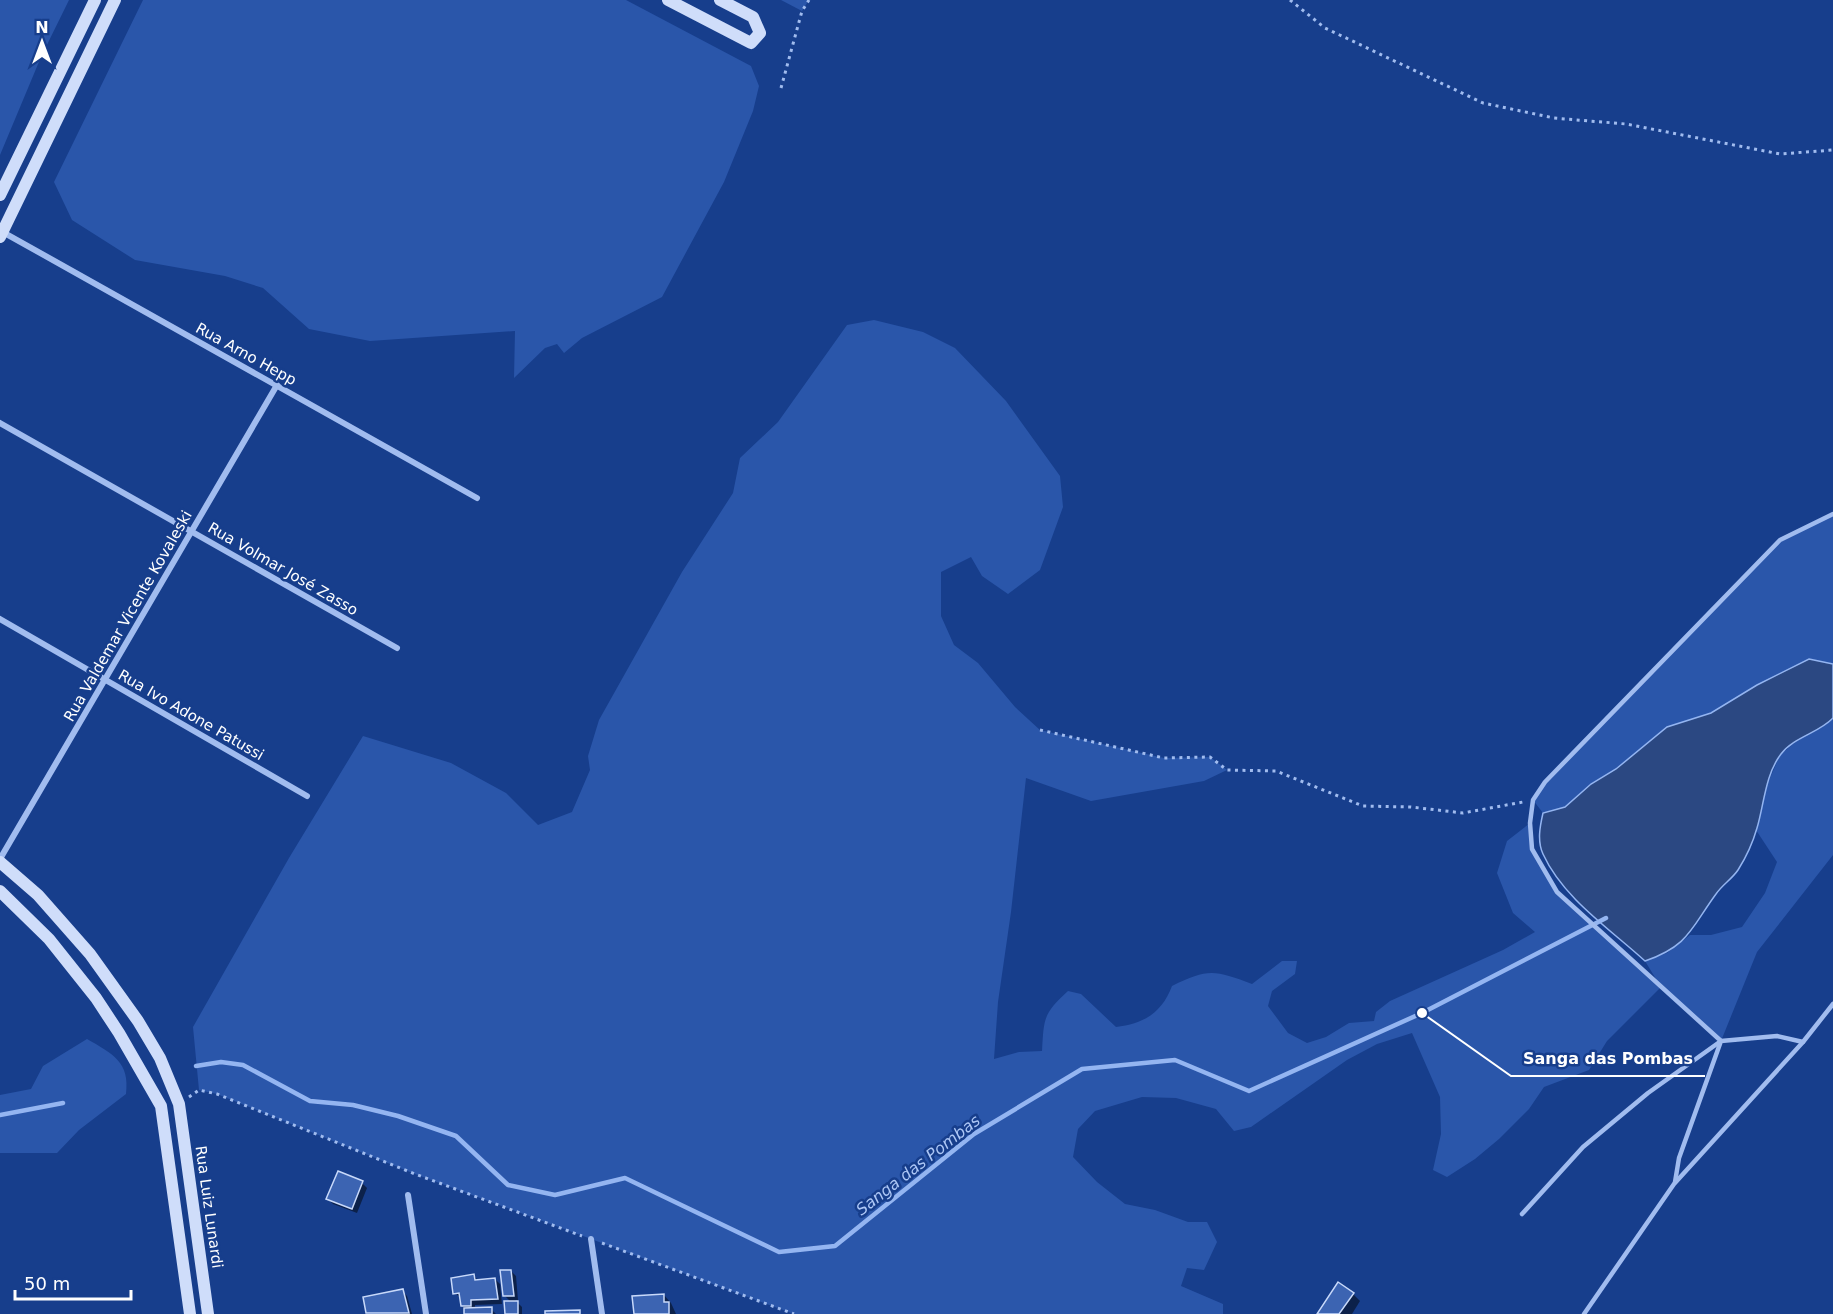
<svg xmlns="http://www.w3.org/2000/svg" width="1833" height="1314" font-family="'DejaVu Sans',sans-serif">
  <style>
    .green { fill: #2a56aa }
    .water { fill: #2b4882; stroke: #94b5f1; stroke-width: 1.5 }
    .shadow { fill: #0007 }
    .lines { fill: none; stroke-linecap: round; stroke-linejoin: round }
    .stream { stroke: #94b5f1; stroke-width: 4.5 }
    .building { fill: #3c64b2; stroke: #c8d9fa; stroke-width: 1.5 }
    .path { stroke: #a1bcef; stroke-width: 3; stroke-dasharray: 3 4.5; stroke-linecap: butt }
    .lane { stroke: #a1bcef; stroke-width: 4.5 }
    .street { stroke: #a1bcef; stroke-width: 6 }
    .secondary { stroke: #cfddfa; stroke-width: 12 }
    .labels { text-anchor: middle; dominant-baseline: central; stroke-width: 5; stroke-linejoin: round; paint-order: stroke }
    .street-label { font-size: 15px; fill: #fff; stroke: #173e8c }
    .water-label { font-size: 16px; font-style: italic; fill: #adc7f6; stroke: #173e8c }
    .leader { fill: none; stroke: #fff; stroke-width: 2 }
    .callout-dot { fill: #fff; stroke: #173e8c; stroke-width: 2 }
    .callout-label { font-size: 16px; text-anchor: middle; font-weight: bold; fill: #fff; stroke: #173e8c; stroke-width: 5; stroke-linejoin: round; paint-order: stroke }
  </style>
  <rect width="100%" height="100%" fill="#173e8c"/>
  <!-- green -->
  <g class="green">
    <polygon points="0,0 69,0 41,57 0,155"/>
    <polygon points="143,0 626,0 751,66 759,86 753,111 724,182 662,297 582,338 564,353 557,344 545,348 514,378 515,331 370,341 309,329 263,288 225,276 135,260 72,220 54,182"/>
    <polygon points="781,0 809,0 802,11"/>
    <path d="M 874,320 L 923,332 L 955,348 L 1006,401 L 1060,476 L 1063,507 L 1040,570 L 1008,594 L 982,576 L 971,557 L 941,572 L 941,616 L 954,645 L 978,663 L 1015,707 L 1040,730 L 1164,758 L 1210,757 L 1227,770 L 1204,781 L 1091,801 L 1026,778 L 1011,912 L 998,1002 L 994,1059 L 1019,1052 L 1042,1051 C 1044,1018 1043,1014 1068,991 L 1081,994 L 1116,1027 C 1143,1024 1162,1013 1172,986 C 1208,968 1215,970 1252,984 L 1282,961 L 1297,961 L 1295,974 L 1272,991 L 1268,1006 L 1288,1033 L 1307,1043 L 1326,1037 L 1349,1023 L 1374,1021 L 1376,1012 L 1390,1001 L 1503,950 L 1535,932 L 1513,913 L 1497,873 L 1507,841 L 1530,823 L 1532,849 L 1557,892 L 1659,984 L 1645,961 L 1667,953 L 1690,935 L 1711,935 L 1742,927 L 1765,893 L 1777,862 L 1756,830 L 1764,792 L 1780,755 L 1804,735 L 1827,724 L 1833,718 L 1833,855 L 1757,952 L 1721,1041 L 1661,987 L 1607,1041 L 1589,1070 L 1544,1087 L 1529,1109 L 1499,1139 L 1475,1159 L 1447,1177 L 1433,1170 L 1441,1134 L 1440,1097 L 1412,1033 L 1377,1044 L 1347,1060 L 1251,1127 L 1234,1131 L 1216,1109 L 1176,1098 L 1142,1097 L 1095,1111 L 1078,1129 L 1073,1157 L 1097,1182 L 1125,1204 L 1155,1210 L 1188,1222 L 1207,1222 L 1217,1242 L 1204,1270 L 1187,1268 L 1181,1286 L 1223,1304 L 1223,1314 L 794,1314 L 415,1174 L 217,1094 L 199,1090 L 193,1027 L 289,858 L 363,736 L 451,763 L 506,793 L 538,825 L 572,812 L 590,770 L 588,756 L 599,720 L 682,572 L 733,493 L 740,458 L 778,422 L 847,325 Z"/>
    <polygon points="1833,514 1833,664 1809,659 1757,685 1711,713 1667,727 1616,769 1591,784 1565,807 1543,813 1533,800 1545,782 1780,540"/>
    <path d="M 87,1039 C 113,1054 130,1062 126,1094 L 79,1130 L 57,1153 L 0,1153 L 0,1095 L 31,1089 L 43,1066 Z"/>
  </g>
  <!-- water -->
  <path class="water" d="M 1809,659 L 1833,664 L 1833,718 C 1819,733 1794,737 1781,754 C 1765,775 1764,805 1757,828 C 1753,842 1745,859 1738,870 C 1732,879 1722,885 1716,894 C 1691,928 1689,946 1645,961 C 1610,929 1563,898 1543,854 C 1537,841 1540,826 1543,813 L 1565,807 L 1591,784 L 1616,769 L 1667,727 L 1711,713 L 1757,685 Z"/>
  <!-- shadow -->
  <g class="shadow">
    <polygon points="362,1183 367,1188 357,1213 333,1204 328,1199"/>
    <polygon points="511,1271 516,1276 518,1300 515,1300 522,1307 522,1314 506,1314 512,1303 504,1295"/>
    <polygon points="474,1276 479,1281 495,1279 500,1284 502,1304 475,1305 475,1309 491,1309 496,1314 465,1314 461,1298 455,1293"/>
    <polygon points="402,1291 407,1296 412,1314 368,1312"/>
    <polygon points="1353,1294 1360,1301 1352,1314 1319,1314"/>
    <polygon points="664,1295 671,1303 676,1314 636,1314"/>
  </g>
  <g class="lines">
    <!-- stream -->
    <g class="stream">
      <polyline points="196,1066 221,1062 243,1065 310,1101 353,1105 398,1116 456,1136 508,1185 555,1195 625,1178 779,1252 835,1246 974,1134 1082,1069 1175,1060 1249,1091 1422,1013 1606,918"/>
      <polyline points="0,1115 63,1103"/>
    </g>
  </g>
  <!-- building -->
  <g class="building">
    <polygon points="338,1171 363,1181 352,1209 326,1199"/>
    <polygon points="500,1270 511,1270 514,1296 503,1296"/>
    <polygon points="474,1274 475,1280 495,1278 498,1299 471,1300 471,1306 461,1306 459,1293 453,1294 451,1278"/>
    <polygon points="1338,1282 1354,1293 1339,1314 1317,1314"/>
    <polygon points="403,1289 409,1313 366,1313 363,1297"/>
    <polygon points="664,1294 664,1302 669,1302 669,1314 634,1314 632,1296"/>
    <polygon points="504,1301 518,1301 518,1314 505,1314"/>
    <polygon points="492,1307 492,1314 464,1314 464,1308"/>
    <polygon points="580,1310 580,1314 545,1314 545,1311"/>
  </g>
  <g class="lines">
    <!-- path -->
    <g class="path">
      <polyline points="1290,0 1325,28 1483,103 1554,118 1626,124 1780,154 1833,150"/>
      <polyline points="781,88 802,11 809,0"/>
      <polyline points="1040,730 1164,758 1210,757 1227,770 1276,771 1363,806 1411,807 1463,813 1523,802"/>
      <polyline points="189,1097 199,1090 217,1094 415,1174 582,1236"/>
      <polyline points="602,1243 794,1314"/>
    </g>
    <!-- lane -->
    <g class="lane">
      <polyline points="1675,1182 1679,1158 1721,1041 1777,1036 1803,1042"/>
      <polyline points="1522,1214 1583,1147 1648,1093 1721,1041 1557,892 1532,849 1530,823 1533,800 1545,782 1780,540 1833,514"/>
      <polyline points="1584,1314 1674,1184 1803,1042 1833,1004"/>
    </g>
    <!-- street -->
    <g class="street">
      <polyline points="1,231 477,498"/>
      <polyline points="0,423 397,648"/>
      <polyline points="0,619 307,796"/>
      <polyline points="0,859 277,385"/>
      <polyline points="408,1195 426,1314"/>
      <polyline points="591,1239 602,1314"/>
    </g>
    <!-- secondary -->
    <g class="secondary">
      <polyline points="668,0 751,43 760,33 753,17 720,0"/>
      <polyline points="0,195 95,0"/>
      <polyline points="0,237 115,0"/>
      <polyline points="0,862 38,895 90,954 138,1021 160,1058 179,1104 208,1314"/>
      <polyline points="0,891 49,939 96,998 119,1033 161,1106 190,1314"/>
    </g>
  </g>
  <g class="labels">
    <!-- street labels -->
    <g class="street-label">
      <text transform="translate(246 354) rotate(29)">Rua Arno Hepp</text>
      <text transform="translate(283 569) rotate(30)">Rua Volmar José Zasso</text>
      <text transform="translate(128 616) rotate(-60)">Rua Valdemar Vicente Kovaleski</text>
      <text transform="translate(191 715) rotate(30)">Rua Ivo Adone Patussi</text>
      <text transform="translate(209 1207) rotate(82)">Rua Luiz Lunardi</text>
    </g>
    <!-- water labels -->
    <g class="water-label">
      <text transform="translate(918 1165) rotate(-38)">Sanga das Pombas</text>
    </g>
  </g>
  <!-- callouts -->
  <path class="leader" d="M1422 1013L1511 1076H1705"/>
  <circle class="callout-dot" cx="1422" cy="1013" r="6"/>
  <g class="callout-label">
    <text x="1608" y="1064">Sanga das Pombas</text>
  </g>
  <!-- north arrow -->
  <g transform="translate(42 42)" stroke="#173e8c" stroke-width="4.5" paint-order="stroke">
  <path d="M0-4.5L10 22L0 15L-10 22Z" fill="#ffffff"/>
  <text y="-9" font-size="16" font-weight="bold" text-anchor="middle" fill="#ffffff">N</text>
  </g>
  <!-- scale -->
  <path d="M15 1290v9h116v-9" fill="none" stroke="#ffffff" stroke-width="3"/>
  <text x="24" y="1290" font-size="18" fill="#ffffff" stroke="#173e8c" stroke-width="4.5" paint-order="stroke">50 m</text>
</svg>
